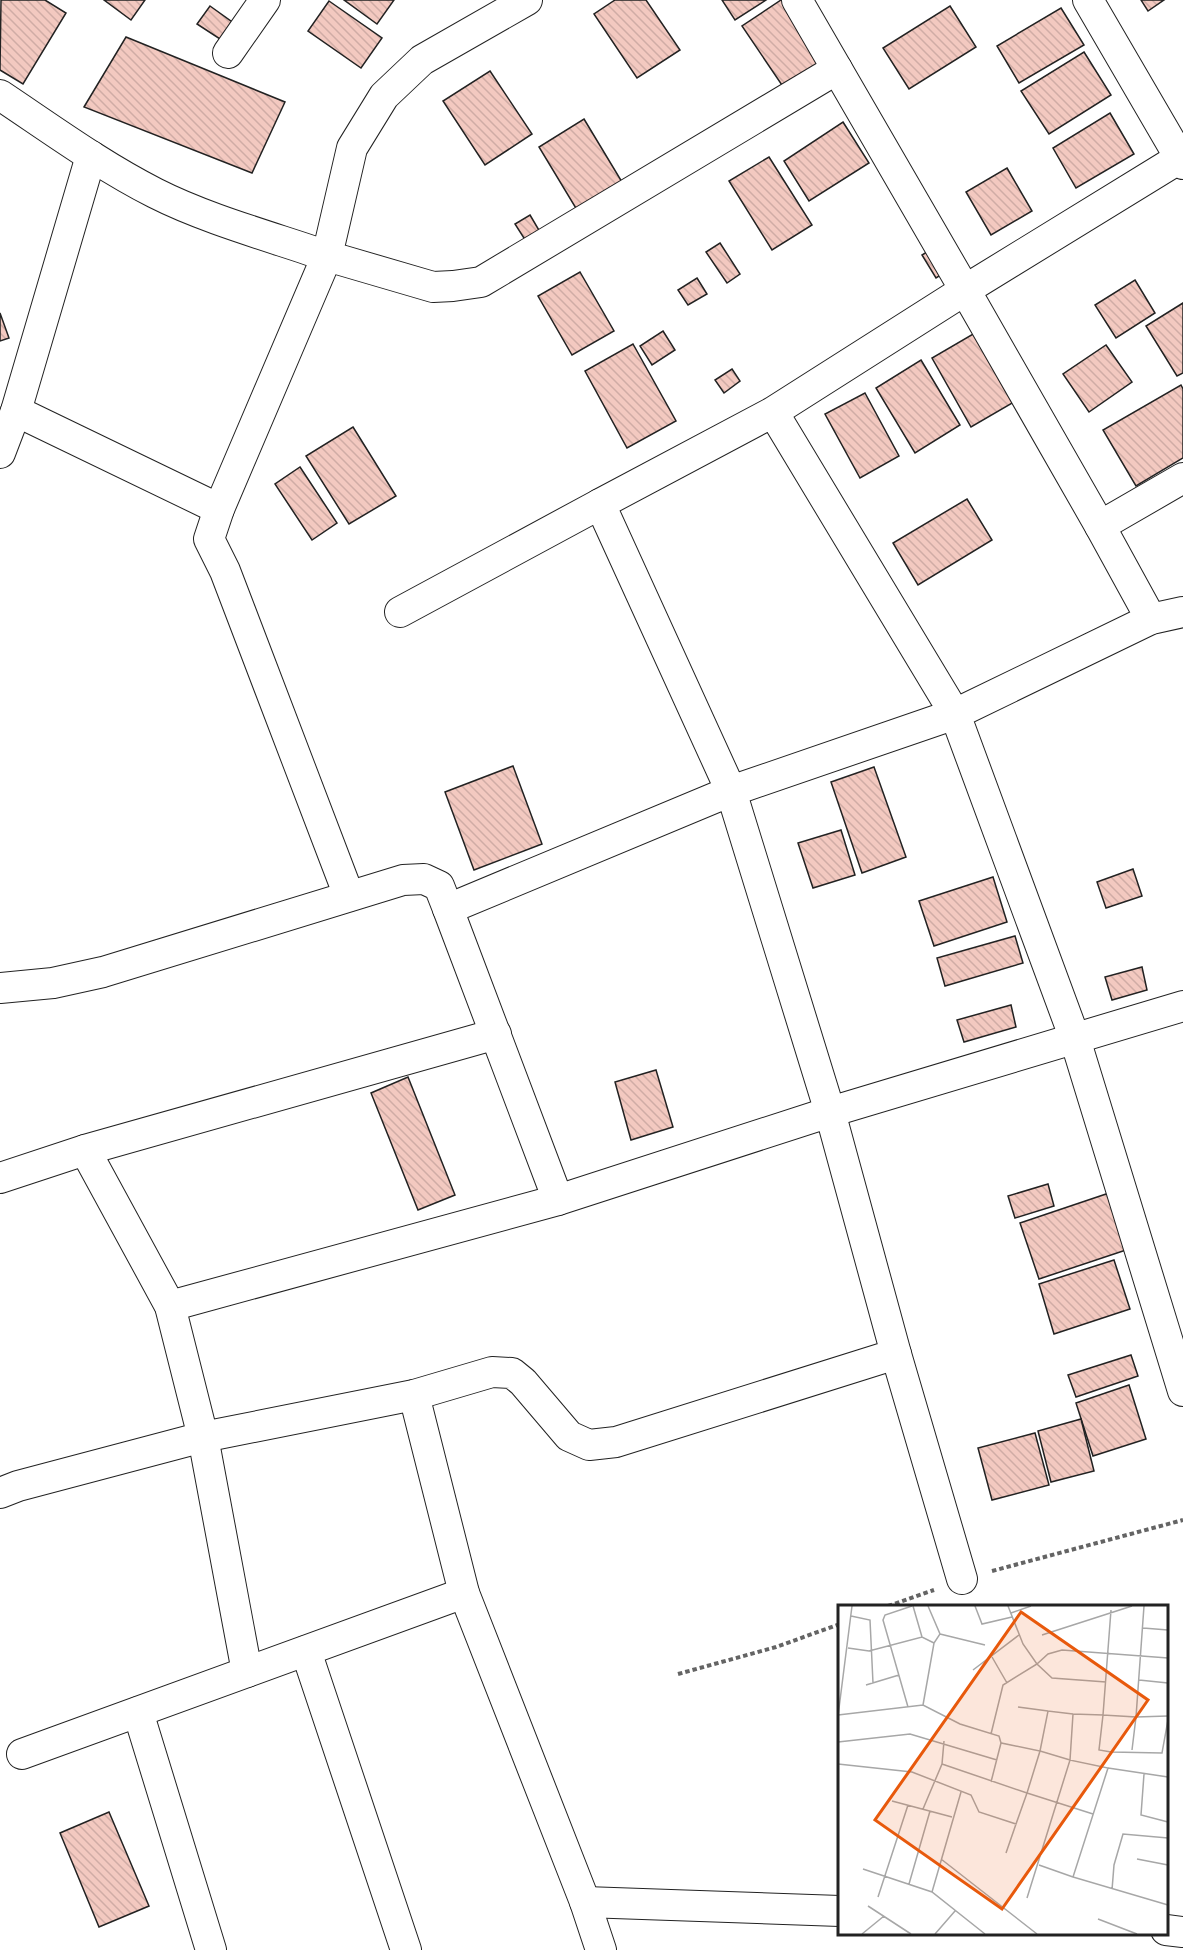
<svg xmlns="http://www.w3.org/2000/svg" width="1183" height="1950" font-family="'Roboto Serif',serif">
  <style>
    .building { fill: url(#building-back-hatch); stroke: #222; stroke-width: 1.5 }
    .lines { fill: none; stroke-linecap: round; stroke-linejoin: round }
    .minor-casing { stroke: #222; stroke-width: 32 }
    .path { stroke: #646464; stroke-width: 4; stroke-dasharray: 4.5 3; stroke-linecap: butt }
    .minor { stroke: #fff; stroke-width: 30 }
    .inset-road { fill: none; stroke: #a7a7a7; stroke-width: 1.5 }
    .view { fill: #e8590c; fill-opacity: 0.15; stroke: #e8590c; stroke-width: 3 }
    .inset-edge { fill: none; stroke: #222; stroke-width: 3 }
  </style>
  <defs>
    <pattern id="building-back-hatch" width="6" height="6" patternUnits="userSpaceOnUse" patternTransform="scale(1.5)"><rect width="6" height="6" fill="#f3c9c0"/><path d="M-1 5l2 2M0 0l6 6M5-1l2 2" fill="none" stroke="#d0aca5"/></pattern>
  </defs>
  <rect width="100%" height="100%" fill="#fff"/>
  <!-- building -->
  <g class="building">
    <polygon points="1,0 45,0 66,13 23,84 0,70"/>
    <polygon points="104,0 145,0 131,20"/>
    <polygon points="344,0 394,0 377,24"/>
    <polygon points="615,0 646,0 680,50 637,78 594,14"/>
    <polygon points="722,0 766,0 735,20"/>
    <polygon points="781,0 787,0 830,64 788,94 742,26"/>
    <polygon points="1141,0 1164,0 1148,11"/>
    <polygon points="329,1 382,38 361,68 308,31"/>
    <polygon points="210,6 235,24 223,41 197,24"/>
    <polygon points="950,6 976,47 909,89 883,48"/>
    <polygon points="1061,8 1084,45 1019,83 997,46"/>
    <polygon points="126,37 285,102 252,173 84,107"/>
    <polygon points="1084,52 1111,95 1049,134 1021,91"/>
    <polygon points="490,71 532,134 485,165 443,101"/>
    <polygon points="1110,113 1134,154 1076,188 1053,148"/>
    <polygon points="584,119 622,182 577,210 539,147"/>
    <polygon points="843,122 869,163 809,201 784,161"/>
    <polygon points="769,157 812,225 772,250 729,181"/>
    <polygon points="1007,168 1032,211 991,235 966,192"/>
    <polygon points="530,215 543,237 529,246 515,224"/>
    <polygon points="720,243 740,274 727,283 706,252"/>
    <polygon points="938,245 952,268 936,278 922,255"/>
    <polygon points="580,272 614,331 572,355 538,296"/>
    <polygon points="697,278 707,294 688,305 678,290"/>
    <polygon points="1135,280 1155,313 1116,338 1095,305"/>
    <polygon points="1183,303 1183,373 1177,376 1146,326"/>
    <polygon points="0,313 9,338 0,341"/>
    <polygon points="980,330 1019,399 971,427 932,358"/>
    <polygon points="663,331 675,350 652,365 640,346"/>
    <polygon points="633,344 676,421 627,448 585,371"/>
    <polygon points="1106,345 1132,382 1089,412 1063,374"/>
    <polygon points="921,360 960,425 915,453 876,388"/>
    <polygon points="732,369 740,381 724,393 715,380"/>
    <polygon points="1181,385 1183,389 1183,458 1136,486 1103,430"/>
    <polygon points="865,393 899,456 860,478 825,414"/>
    <polygon points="353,427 396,496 349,524 306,456"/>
    <polygon points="300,467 337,523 312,540 275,484"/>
    <polygon points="967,499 992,540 918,585 893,543"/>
    <polygon points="513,766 542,844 474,870 445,792"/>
    <polygon points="874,767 906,857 862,873 831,782"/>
    <polygon points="841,830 855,875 813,888 798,843"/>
    <polygon points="1133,869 1142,896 1106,908 1097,882"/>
    <polygon points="993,877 1007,922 934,946 919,901"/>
    <polygon points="1015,936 1023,963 945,986 937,958"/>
    <polygon points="1142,967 1147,990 1112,1000 1105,977"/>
    <polygon points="1011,1005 1016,1027 964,1042 957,1020"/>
    <polygon points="656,1070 673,1127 631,1140 615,1082"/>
    <polygon points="408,1077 455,1195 418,1210 371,1093"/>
    <polygon points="1048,1184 1054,1206 1015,1218 1008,1196"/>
    <polygon points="1112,1192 1132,1248 1039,1279 1020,1223"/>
    <polygon points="1114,1260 1130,1309 1054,1334 1039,1284"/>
    <polygon points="1131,1355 1138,1376 1076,1397 1068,1375"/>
    <polygon points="1129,1385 1146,1439 1093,1456 1076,1403"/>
    <polygon points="1081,1419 1094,1471 1051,1482 1038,1431"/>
    <polygon points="1035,1433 1049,1485 992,1500 978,1448"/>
    <polygon points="109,1812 149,1906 99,1927 60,1833"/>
  </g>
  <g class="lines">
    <!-- minor casing -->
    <g class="minor-casing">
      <g id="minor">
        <polyline points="527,0 422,60 384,96 352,148 327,256 433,287 453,286 481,282 837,69"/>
        <polyline points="1088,0 1180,158 1183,156"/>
        <polyline points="228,53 265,0"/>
        <path d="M 0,95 C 51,129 100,165 155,193 C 206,219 272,237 327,256 L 219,509 L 209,539 L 225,571 L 349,896"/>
        <polyline points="1183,164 1180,158 965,290 1100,526 1183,478"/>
        <polyline points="16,411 219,509"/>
        <polyline points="773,412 600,504 731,791 955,714 773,412 965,290 797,0"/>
        <polyline points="0,453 16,411 91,156"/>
        <polyline points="1100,526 1151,619"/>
        <polyline points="400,612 600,504"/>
        <polyline points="1183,612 1151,619 955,714 1075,1039 1183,1391"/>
        <polyline points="0,988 53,983 103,972 403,880 424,879 439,886 448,909"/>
        <polyline points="85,1150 170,1306 203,1437 247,1672"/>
        <polyline points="0,1178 85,1150 496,1034"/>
        <polyline points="558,1200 448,909 731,791 830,1112 1183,1006"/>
        <polyline points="896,1354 962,1579"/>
        <polyline points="414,1395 464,1593 585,1902 601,1950"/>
        <polyline points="0,1493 18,1486 203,1437 414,1395 492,1372 512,1373 523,1382 569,1436 589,1445 616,1442 896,1354 830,1112 558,1200 170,1306"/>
        <polyline points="306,1651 406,1950"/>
        <polyline points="138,1712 211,1950"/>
        <polyline points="22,1754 464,1593"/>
        <polyline points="585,1902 840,1911"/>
        <polyline points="1166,1930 1183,1932"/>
      </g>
    </g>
    <!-- path -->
    <g class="path">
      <polyline points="992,1571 1183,1520"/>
      <polyline points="888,1606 934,1590"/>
      <polyline points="678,1674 776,1647 840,1624"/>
    </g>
    <!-- minor -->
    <use href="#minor" class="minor"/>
  </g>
  <!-- overview -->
  <g transform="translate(838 1605)">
    <rect width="330" height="330" fill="#fff"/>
    <path class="inset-road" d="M 75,1 L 84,32M 137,1 L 144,19 L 174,12M 306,1 L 298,112 L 330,111M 173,8 L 193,1M 13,11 L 32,15 L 35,78M 305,23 L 330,25M 102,29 L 147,40M 204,30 L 294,1M 10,43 L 31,46 L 84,32 L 96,38M 154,52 L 169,78M 135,65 L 181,30M 301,75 L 330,78M 268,77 L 214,73 L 199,59 L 210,49 L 224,45 L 330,53M 28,80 L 61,70M 85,100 L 96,38 L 102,29 L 90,1M 70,102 L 45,15 L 47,10 L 74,1M 180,102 L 210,106M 235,109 L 210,106 L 202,146 L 232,155 L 235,109 L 265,110 L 273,5M 0,110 L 85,100 L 122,119 L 161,131 L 163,138M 0,111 L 14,1M 153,129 L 165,80 L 199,59 L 185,39 L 170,1M 0,137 L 72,129 L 159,155M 294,145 L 298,112 L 265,110 L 261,145 L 273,147 L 324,148 L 330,115M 0,159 L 74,167 L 133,190 L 141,207 L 178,219 L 189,188 L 104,159M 270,163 L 330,172M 306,169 L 303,210 L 330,217M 153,177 L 163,138 L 202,146 L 189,188 L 255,209M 54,196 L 114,212M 85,204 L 104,159 L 106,136M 168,248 L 178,219M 103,254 L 199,329M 299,254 L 330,260M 201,260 L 235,272M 25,264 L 94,287 L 147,329M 71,279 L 92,206M 274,285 L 276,260 L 285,229 L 330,233M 94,287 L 123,187M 40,292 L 70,200M 189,293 L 232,155 L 270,163 L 235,272 L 330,300M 30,301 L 73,329M 260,314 L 299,329M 24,329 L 46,311M 97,329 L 117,306"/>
    <path class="view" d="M 183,7 L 310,95 L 164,304 L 37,215 Z"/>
    <rect width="330" height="330" class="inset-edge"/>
  </g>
</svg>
